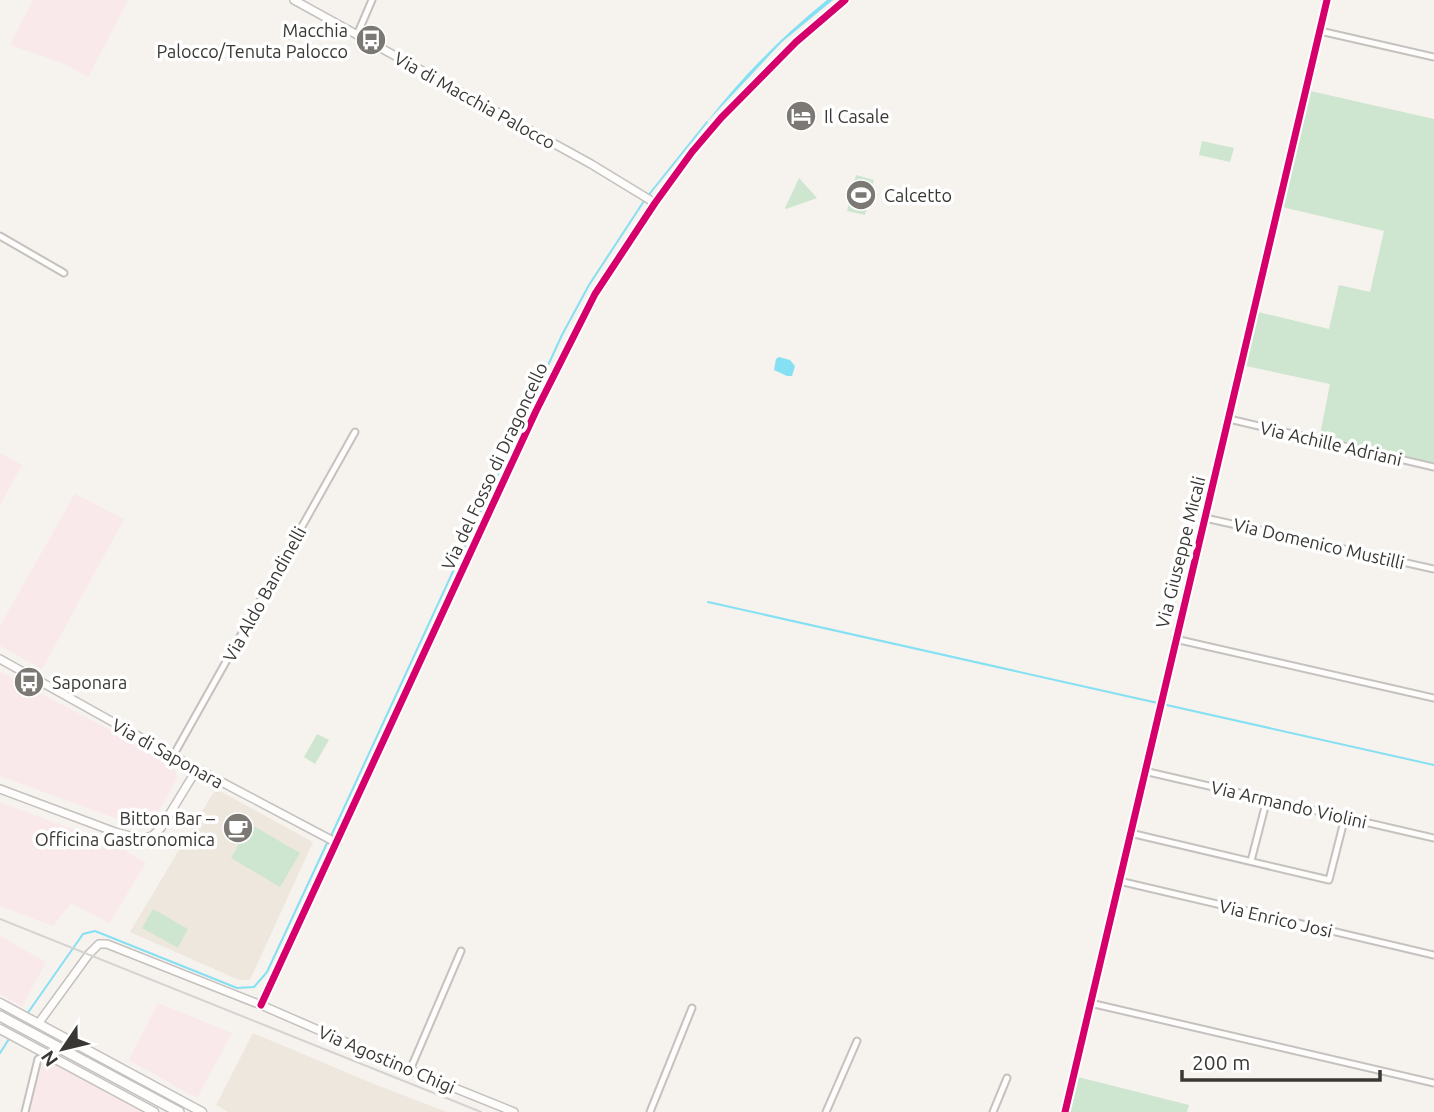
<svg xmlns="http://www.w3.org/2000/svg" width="1434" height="1112" font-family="Ubuntu,sans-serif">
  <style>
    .built { fill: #eee7dd }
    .industrial { fill: #fae9eb }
    .green { fill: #cee6cf }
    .water { fill: #84e0f2 }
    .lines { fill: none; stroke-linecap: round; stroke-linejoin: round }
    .stream { stroke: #84e0f2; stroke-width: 2 }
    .minor-casing { stroke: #c4c1be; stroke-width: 9 }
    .tertiary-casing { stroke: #c4c1be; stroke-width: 10 }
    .secondary-casing { stroke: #c4c1be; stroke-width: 11 }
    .primary-casing { stroke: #c4c1be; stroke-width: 12 }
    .minor { stroke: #fefdfc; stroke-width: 5 }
    .tertiary { stroke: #fefdfc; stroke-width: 7 }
    .secondary { stroke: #fefdfc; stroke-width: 8 }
    .primary { stroke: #fefdfc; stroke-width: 9 }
    .rail { stroke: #d4d3d1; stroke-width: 2 }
    .cycleway-casing { stroke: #fff; stroke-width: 11 }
    .cycleway { stroke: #d6006c; stroke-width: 7 }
    .labels { text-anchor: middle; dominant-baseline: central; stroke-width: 7; stroke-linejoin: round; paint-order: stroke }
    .poi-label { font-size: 18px; fill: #3a3834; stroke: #fff; text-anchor: start }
    .street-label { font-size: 18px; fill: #3a3834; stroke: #fff }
  </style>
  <rect width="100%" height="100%" fill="#f6f2ee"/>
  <!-- built -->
  <g class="built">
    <polygon points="218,790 313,842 250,980 239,980 130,932 213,793"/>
    <polygon points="253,1033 374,1084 447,1112 228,1112 216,1105"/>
  </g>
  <!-- industrial -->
  <g class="industrial">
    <polygon points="33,0 128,0 88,77 65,64 10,45"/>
    <polygon points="0,453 22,465 0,505"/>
    <polygon points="75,494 124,519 42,669 0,646 0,626"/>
    <polygon points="0,672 173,763 177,778 153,821 142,828 0,776"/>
    <polygon points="0,802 119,847 146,863 109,923 71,903 53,926 0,906"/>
    <polygon points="0,936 46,962 22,1006 0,994"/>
    <polygon points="158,1003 232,1033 197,1098 129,1060"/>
    <polygon points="49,1060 142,1112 29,1112 42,1066 46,1068"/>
  </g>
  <!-- green -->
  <g class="green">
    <polygon points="1306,90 1434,119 1434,467 1319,440 1330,384 1241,365 1254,311 1329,329 1339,285 1370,292 1384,231 1278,206"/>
    <polygon points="1202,141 1234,148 1230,162 1199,155"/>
    <polygon points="856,175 874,180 865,215 847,211"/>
    <polygon points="799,178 817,198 786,209 785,208"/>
    <polygon points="317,734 329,740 315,764 304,757"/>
    <polygon points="250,824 300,853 280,887 231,858"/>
    <polygon points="153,909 188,929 178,948 142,928"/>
    <polygon points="1074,1076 1189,1105 1187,1112 1064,1112"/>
  </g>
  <!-- water -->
  <g class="water">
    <path d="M 827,0 L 833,0 L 782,42 L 706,123 C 742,77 781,37 827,0 Z"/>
    <polygon points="779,357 790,360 795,366 792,376 787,376 774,370 776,359"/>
  </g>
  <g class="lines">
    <!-- stream -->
    <g class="stream">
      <polyline points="647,197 707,122"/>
      <polyline points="708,602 1434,765"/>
      <polyline points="331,836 562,335 589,285 644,201"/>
      <polyline points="27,1014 83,934 95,931 237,988 254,987 267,972 328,841"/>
      <polyline points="0,1053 9,1039"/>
    </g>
    <!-- minor casing -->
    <g class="minor-casing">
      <g id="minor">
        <polyline points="1320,31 1434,57"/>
        <polyline points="357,35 372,0"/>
        <polyline points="0,236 64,273"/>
        <polyline points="1229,419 1434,467"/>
        <polyline points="1205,518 1434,569"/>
        <polyline points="1175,639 1434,698"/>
        <polyline points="173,756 355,432"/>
        <polyline points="1144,771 1434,838"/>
        <polyline points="1130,833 1329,880 1345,817"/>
        <polyline points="1251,861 1267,799"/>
        <polyline points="1119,881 1434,955"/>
        <polyline points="1090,1003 1434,1083"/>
        <polyline points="410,1070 461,951"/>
        <polyline points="25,1112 38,1059"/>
        <polyline points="650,1112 692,1008"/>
        <polyline points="826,1112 857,1041"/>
        <polyline points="993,1112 1007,1078"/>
        <polyline points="1065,1112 1327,0"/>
      </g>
    </g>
    <!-- tertiary casing -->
    <g class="tertiary-casing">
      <g id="tertiary">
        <polyline points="294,0 591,164 655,203"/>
        <polyline points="0,659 197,769 337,843"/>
        <polyline points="0,789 115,832 141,839 152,836 161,828 197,769"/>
        <polyline points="261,1005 536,411 595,294 655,203 692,152 721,118 796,42 845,0"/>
        <polyline points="38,1024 89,954 99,944 107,944 261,1005 410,1070 514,1112"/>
      </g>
    </g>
    <!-- secondary casing -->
    <g class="secondary-casing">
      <g id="secondary">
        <polyline points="0,1003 202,1112"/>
        <polyline points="0,1029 154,1112"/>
      </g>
    </g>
    <!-- primary casing -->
    <g class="primary-casing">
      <polyline id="primary" points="0,1016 179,1112"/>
    </g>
    <!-- minor -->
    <use href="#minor" class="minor"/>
    <!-- tertiary -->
    <use href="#tertiary" class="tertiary"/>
    <!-- secondary -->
    <use href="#secondary" class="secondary"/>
    <!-- primary -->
    <use href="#primary" class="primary"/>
    <!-- rail -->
    <polyline class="rail" points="0,919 481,1112"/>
    <!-- cycleway casing -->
    <g class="cycleway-casing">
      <g id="cycleway">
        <polyline points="261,1005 536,411 595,294 655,203 692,152 721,118 796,42 845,0"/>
        <polyline points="1065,1112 1327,0"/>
      </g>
    </g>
    <!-- cycleway -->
    <use href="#cycleway" class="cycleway"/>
  </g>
  <!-- icons -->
  <defs>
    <g id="bus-disc" transform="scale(1.575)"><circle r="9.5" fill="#7c7975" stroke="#fff"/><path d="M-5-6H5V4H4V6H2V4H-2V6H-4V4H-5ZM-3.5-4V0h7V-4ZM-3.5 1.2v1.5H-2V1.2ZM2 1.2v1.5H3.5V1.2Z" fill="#fff"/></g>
    <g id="hotel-disc" transform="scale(1.575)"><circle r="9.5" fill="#7c7975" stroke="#fff"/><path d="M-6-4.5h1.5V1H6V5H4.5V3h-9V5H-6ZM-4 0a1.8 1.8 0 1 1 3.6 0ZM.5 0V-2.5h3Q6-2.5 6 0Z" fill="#fff"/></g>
    <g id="stadium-disc" transform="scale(1.575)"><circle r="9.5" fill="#7c7975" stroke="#fff"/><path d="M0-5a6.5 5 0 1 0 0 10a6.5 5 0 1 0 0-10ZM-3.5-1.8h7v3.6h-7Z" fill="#fff"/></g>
    <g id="cafe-disc" transform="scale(1.575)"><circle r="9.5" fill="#7c7975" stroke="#fff"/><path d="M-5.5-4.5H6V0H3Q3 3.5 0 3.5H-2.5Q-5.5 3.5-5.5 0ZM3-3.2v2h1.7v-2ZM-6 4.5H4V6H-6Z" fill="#fff"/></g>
  </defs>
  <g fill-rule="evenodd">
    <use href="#bus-disc" x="371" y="40"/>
    <use href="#hotel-disc" x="801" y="116"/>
    <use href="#stadium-disc" x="861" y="195"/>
    <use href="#bus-disc" x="29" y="682"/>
    <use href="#cafe-disc" x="238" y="828"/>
  </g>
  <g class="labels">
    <!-- poi labels -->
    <g class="poi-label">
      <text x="348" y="30" text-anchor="end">Macchia<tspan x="348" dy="21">Palocco/Tenuta Palocco</tspan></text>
      <text x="824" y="116">Il Casale</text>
      <text x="884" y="195">Calcetto</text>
      <text x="52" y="682">Saponara</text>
      <text x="215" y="818" text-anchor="end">Bitton Bar –<tspan x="215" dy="21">Officina Gastronomica</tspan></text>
    </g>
    <!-- street labels -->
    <g class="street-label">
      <text transform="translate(475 100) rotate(29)">Via di Macchia Palocco</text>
      <text transform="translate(1331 443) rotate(13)">Via Achille Adriani</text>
      <text transform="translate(494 466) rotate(-65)">Via del Fosso di Dragoncello</text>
      <text transform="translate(1319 543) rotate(13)">Via Domenico Mustilli</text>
      <text transform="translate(1180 552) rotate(-76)">Via Giuseppe Micali</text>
      <text transform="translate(264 594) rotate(-61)">Via Aldo Bandinelli</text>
      <text transform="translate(168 753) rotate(29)">Via di Saponara</text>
      <text transform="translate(1289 804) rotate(13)">Via Armando Violini</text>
      <text transform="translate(1276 918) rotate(13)">Via Enrico Josi</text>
      <text transform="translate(387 1059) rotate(23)">Via Agostino Chigi</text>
    </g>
  </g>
  <!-- north arrow -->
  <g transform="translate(63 1049) rotate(235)" stroke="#ffffff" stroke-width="5" paint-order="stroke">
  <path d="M0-5L12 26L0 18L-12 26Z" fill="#3a3834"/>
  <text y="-10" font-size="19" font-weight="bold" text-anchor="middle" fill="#3a3834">N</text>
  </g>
  <!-- scale -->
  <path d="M1182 1070v10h198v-10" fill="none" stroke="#3a3834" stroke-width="3.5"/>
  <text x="1192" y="1070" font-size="21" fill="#3a3834" stroke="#ffffff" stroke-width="5" paint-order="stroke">200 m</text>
</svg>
